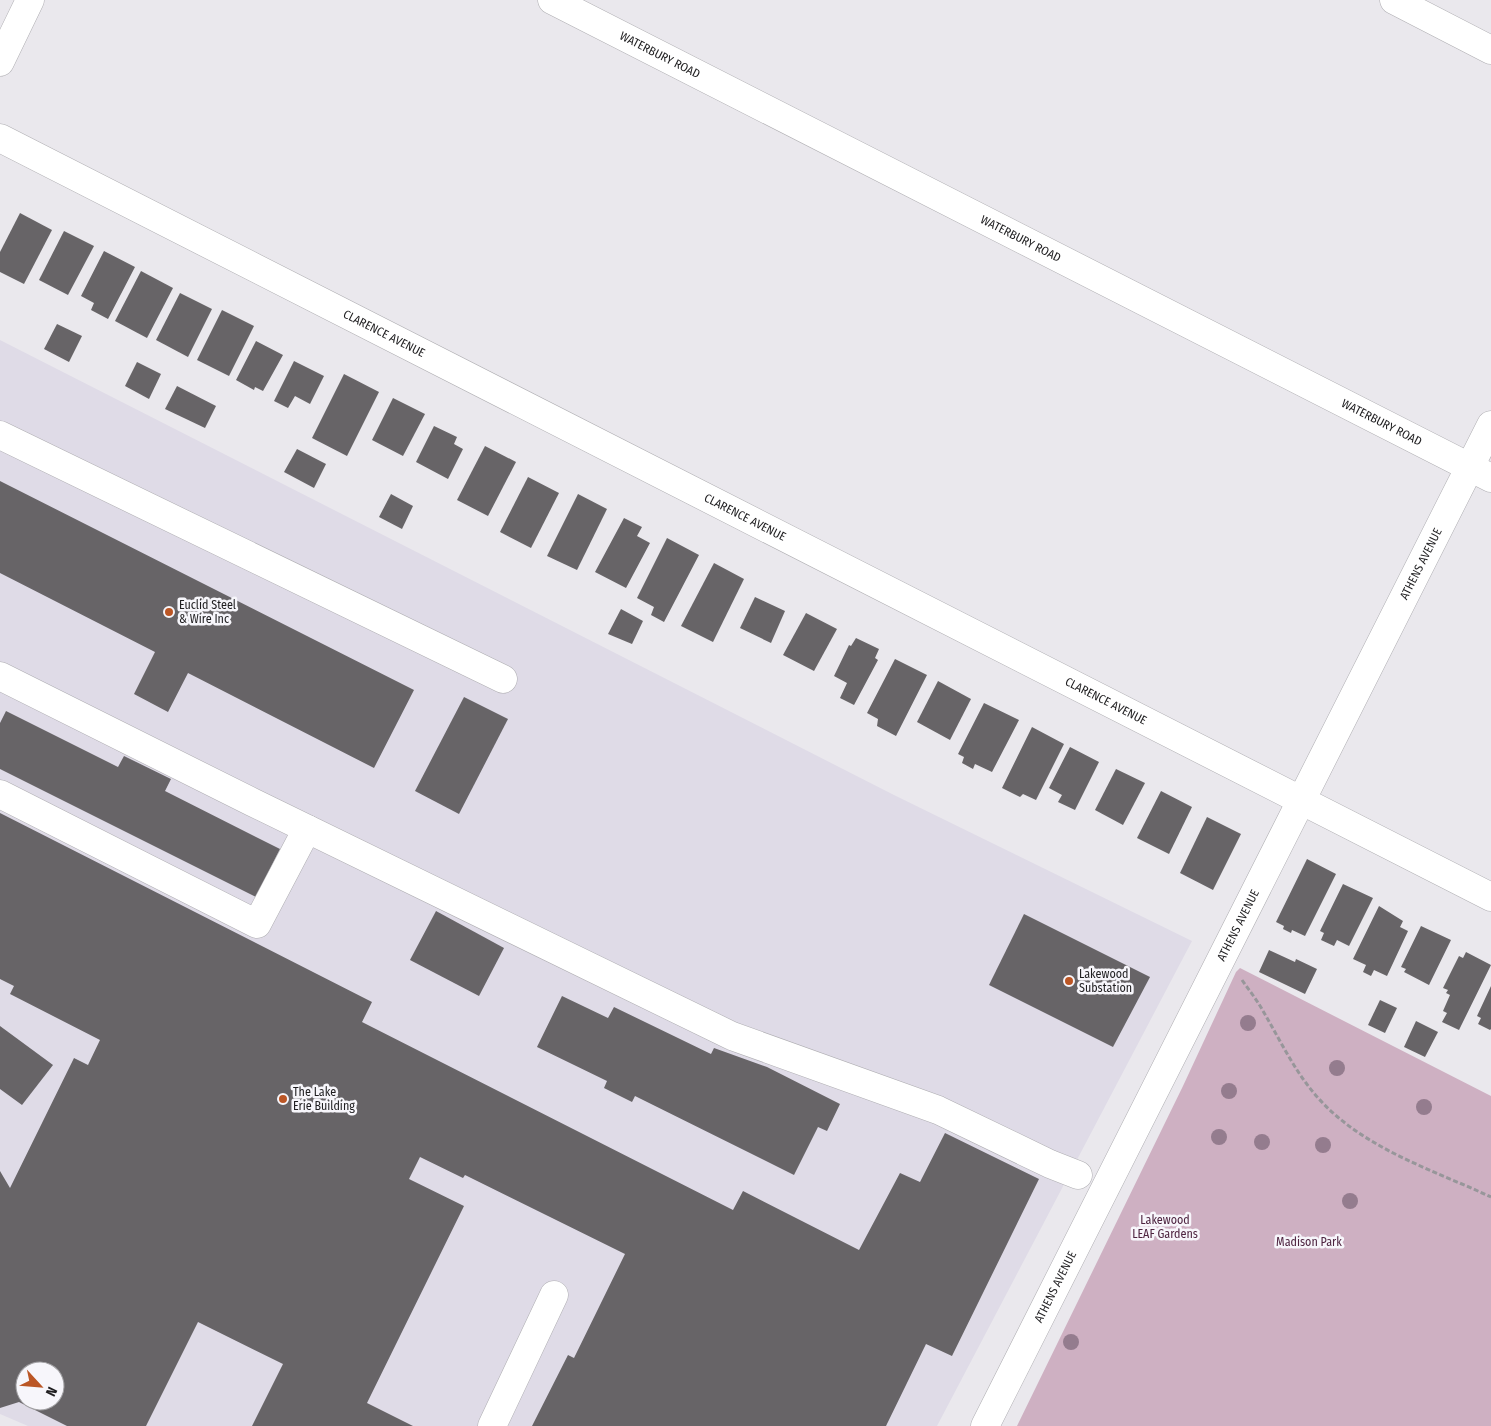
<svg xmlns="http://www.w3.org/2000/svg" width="1491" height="1426" font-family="'Fira Sans Condensed',sans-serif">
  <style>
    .built { fill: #dfdbe7; fill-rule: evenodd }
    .green { fill: #ceb0c2 }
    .building { fill: #676467; fill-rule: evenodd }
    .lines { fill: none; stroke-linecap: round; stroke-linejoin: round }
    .minor-casing { stroke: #afaeb2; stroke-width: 29 }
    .path { stroke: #97969a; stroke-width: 3; stroke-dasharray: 5 2.5; stroke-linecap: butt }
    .minor { stroke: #fff; stroke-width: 28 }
    .tree { fill: #947c8e }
    .poi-dot { fill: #bb5625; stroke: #f7f6fb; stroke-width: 2 }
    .labels { text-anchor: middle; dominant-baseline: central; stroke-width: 5; stroke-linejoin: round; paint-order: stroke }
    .street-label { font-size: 12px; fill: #1f1e20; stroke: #f7f6fb }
    .poi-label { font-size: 12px; fill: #1f1e20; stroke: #f7f6fb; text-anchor: start }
    .park-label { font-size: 12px; fill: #4e2440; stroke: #f7f6fb }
  </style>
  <rect width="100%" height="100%" fill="#eae8ed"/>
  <!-- built -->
  <path class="built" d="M 0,340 L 894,795 L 1192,941 L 937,1426 L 28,1426 L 0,1414 ZM 25,1371 L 55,1371 L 55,1401 L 25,1401 Z"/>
  <!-- green -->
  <polygon class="green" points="1240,968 1491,1096 1491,1426 1017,1426 1183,1086 1236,972"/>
  <!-- building -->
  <g class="building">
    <polygon points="20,213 52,230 24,284 0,272 0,252"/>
    <polygon points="64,231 94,246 68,295 39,280"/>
    <polygon points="104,251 135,267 108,319 91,310 94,303 81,296"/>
    <polygon points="141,271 173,288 147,338 115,321"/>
    <polygon points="180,293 212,309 188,357 156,340"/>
    <polygon points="222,310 254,326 229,376 197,360"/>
    <polygon points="57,324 82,336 69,362 44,349"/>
    <polygon points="256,341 283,355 263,391 255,387 254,390 236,380"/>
    <polygon points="294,361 324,376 310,404 295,396 288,408 274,401"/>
    <polygon points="137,362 161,374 149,399 125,386"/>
    <polygon points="344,374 379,392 347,456 312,438"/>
    <polygon points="177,386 216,406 205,428 165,409"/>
    <polygon points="393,398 425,414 403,456 372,440"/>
    <polygon points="434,426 457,437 454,444 463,449 448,479 416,462"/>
    <polygon points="485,446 516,462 488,516 457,500"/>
    <polygon points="297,449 326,464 314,488 284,472"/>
    <polygon points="528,477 559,493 531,548 500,532"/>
    <polygon points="0,481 414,690 374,768 188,673 168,712 134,694 155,652 0,573"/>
    <polygon points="391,494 413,506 402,529 379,517"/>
    <polygon points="578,494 607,509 577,570 547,556"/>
    <polygon points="624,518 642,527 637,536 650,543 626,588 595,572"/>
    <polygon points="667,538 699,555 664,622 651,615 654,607 637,598"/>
    <polygon points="714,563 744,579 713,642 681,626"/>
    <polygon points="755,597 785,611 771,643 740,628"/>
    <polygon points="621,609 643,621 632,644 608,634"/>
    <polygon points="806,613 837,629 814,671 783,655"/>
    <polygon points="856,638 879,649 875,658 878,660 854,705 840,698 847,683 834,676 849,645 851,646"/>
    <polygon points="895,659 927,675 896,736 877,726 878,719 867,713"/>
    <polygon points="938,681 971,699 950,740 917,722"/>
    <polygon points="464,697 508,719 459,814 415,791"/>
    <polygon points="984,703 1019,720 992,772 975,764 973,769 962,763 964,757 958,754"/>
    <polygon points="6,711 118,767 124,756 171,779 165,791 280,849 256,897 0,769 0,723"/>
    <polygon points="1032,727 1064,744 1036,800 1023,794 1020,797 1002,788"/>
    <polygon points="1070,747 1099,762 1075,810 1058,802 1062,795 1049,788"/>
    <polygon points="1116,769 1145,783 1123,825 1095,810"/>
    <polygon points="1161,791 1192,807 1169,854 1137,838"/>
    <path d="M 0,813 L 372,1002 L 362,1022 L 733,1210 L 743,1191 L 859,1250 L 900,1173 L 920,1182 L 945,1133 L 1039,1179 L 952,1356 L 926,1344 L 886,1426 L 532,1426 L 568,1355 L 574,1358 L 625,1254 L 465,1175 L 463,1178 L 420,1157 L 409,1179 L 464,1206 L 367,1403 L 413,1426 L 252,1426 L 283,1364 L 198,1322 L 146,1426 L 67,1426 L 19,1402 L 0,1408 L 0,1171 L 10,1188 L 74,1058 L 88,1065 L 100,1040 L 10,994 L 14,986 L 0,979 ZM 25,1371 L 55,1371 L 55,1401 L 25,1401 Z"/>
    <polygon points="1207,817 1241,834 1213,890 1180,873"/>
    <polygon points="1307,859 1336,874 1305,936 1292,930 1291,933 1283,929 1284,926 1276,922"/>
    <polygon points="1343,884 1373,898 1349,946 1337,940 1334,946 1321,940 1324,933 1320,931"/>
    <polygon points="1379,906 1403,921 1400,927 1408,931 1387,976 1374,970 1371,976 1363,972 1366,965 1353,959"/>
    <polygon points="436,911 504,948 479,996 410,960"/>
    <polygon points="1024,914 1150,977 1113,1047 989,985"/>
    <polygon points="1421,926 1451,940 1429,985 1404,972 1406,969 1401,967"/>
    <polygon points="1269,950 1295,962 1296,959 1317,969 1305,994 1259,972"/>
    <polygon points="1466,952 1491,965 1459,1030 1442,1022 1447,1013 1443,1011 1450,995 1446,993 1448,990 1443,988 1459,956 1463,958"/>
    <polygon points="1491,986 1491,1029 1490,1030 1478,1024 1481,1018 1477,1016"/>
    <polygon points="562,996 608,1018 614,1007 711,1054 714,1048 767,1067 840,1104 827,1131 818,1127 794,1175 635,1096 632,1102 604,1088 607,1081 537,1047"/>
    <polygon points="1380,1000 1397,1008 1385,1033 1368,1025"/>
    <polygon points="1416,1021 1438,1032 1425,1057 1404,1047"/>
    <polygon points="0,1026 53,1065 22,1105 0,1089"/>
  </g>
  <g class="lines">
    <!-- minor casing -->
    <g class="minor-casing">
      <g id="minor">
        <path id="s1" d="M 552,0 L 1491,478"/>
        <polyline points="1394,0 1491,50"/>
        <polyline points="0,62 30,0"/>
        <path id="s2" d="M 0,138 L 1491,897"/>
        <polyline points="0,435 503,679"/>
        <polyline points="0,676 252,802 732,1036 938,1110 1050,1164 1078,1175"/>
        <polyline points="0,794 257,924 307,829"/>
        <polyline points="492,1426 554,1295"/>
        <path id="s3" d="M 985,1426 L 1491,425"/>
      </g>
    </g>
    <!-- path -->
    <path class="path" d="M 1242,980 C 1249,990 1257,1000 1263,1011 C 1279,1038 1293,1068 1313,1092 C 1358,1147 1429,1168 1491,1197"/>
    <!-- minor -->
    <use href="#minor" class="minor"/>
  </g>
  <!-- trees -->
  <g class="tree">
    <circle cx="1248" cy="1023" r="8"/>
    <circle cx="1337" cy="1068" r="8"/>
    <circle cx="1229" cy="1091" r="8"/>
    <circle cx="1424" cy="1107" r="8"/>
    <circle cx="1219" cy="1137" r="8"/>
    <circle cx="1262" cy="1142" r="8"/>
    <circle cx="1323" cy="1145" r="8"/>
    <circle cx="1350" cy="1201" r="8"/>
    <circle cx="1071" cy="1342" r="8"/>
  </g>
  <!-- markers -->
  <g class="poi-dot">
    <circle cx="169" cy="612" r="5"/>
    <circle cx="1069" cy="981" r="5"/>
    <circle cx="283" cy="1099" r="5"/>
  </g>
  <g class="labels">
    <!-- street labels -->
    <g class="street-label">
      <text stroke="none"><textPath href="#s1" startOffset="121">WATERBURY ROAD</textPath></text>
      <text stroke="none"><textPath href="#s1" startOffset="526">WATERBURY ROAD</textPath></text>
      <text stroke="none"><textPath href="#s2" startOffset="431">CLARENCE AVENUE</textPath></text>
      <text stroke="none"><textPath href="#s1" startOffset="931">WATERBURY ROAD</textPath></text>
      <text stroke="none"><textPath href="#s2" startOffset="836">CLARENCE AVENUE</textPath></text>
      <text stroke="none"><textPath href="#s3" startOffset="966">ATHENS AVENUE</textPath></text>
      <text stroke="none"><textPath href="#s2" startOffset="1241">CLARENCE AVENUE</textPath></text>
      <text stroke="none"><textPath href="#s3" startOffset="561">ATHENS AVENUE</textPath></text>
      <text stroke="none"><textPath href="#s3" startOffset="156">ATHENS AVENUE</textPath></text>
    </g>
    <!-- poi labels -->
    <g class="poi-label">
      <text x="179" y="605">Euclid Steel<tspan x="179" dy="14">&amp; Wire Inc</tspan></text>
      <text x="1079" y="974">Lakewood<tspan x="1079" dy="14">Substation</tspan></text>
      <text x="293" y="1092">The Lake<tspan x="293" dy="14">Erie Building</tspan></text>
    </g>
    <!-- park labels -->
    <g class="park-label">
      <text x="1165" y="1220">Lakewood<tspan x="1165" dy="14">LEAF Gardens</tspan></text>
      <text x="1309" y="1242">Madison Park</text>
    </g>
  </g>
  <!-- north arrow -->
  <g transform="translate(40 1386) rotate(116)"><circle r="24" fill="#f7f6fb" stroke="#a1a0a3"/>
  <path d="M0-4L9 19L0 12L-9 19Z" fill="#bb5625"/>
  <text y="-8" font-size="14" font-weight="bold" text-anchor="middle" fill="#1f1e20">N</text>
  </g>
</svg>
